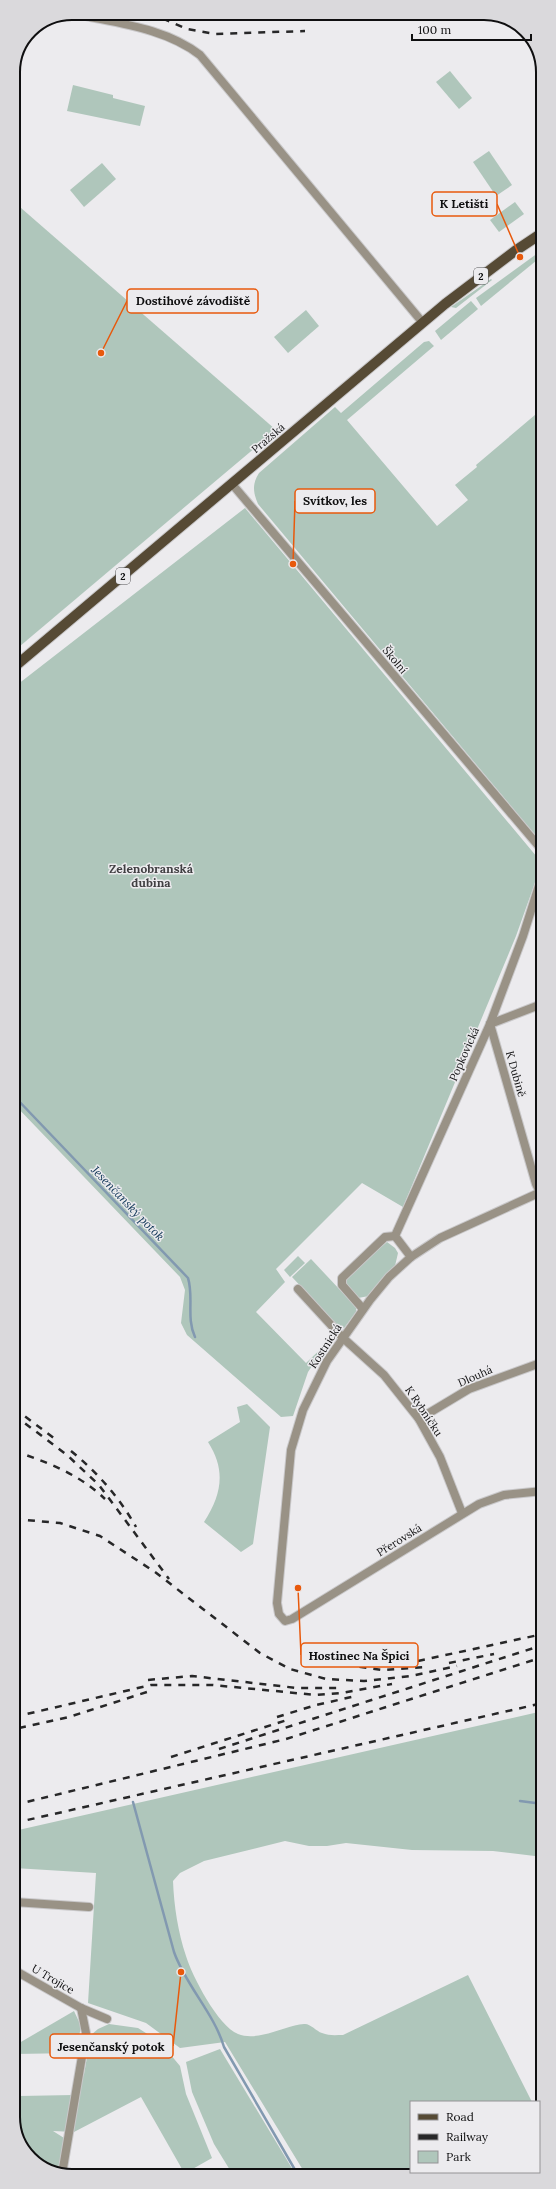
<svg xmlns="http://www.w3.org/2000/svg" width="556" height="2189" font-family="Lora,serif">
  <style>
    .green { fill: #afc6bb }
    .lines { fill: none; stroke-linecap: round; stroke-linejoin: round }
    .stream { stroke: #8299b0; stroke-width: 2.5 }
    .street-casing { stroke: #c9c8ca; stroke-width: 10 }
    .primary-casing { stroke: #c9c8ca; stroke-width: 12 }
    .street { stroke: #999286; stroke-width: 8 }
    .primary { stroke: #564a35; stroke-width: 10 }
    .rail { stroke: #272728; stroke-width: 2.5; stroke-dasharray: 7 7; stroke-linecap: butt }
    .labels { text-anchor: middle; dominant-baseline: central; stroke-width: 3; stroke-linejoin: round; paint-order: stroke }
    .shield { fill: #ecebee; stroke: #515153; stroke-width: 1 }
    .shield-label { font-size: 10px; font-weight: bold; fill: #0f0f10 }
    .street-label { font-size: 11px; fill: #0f0f10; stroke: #ecebee }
    .neighbourhood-label { font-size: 12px; font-weight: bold; fill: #403f42; stroke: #ecebee }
    .water-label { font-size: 12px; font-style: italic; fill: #103657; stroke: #ecebee }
    .rim { fill: none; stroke: #0f0f10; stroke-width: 2 }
    .leader { fill: none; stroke: #e8590c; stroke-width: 1.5 }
    .callout-dot { fill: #e8590c; stroke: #ecebee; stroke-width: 1.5 }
    .callout { fill: #ecebee; stroke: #e8590c; stroke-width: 1.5 }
    .callout-label { font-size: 12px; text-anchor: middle; font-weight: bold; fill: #0f0f10 }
  </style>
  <rect width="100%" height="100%" fill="#ecebee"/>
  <!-- green -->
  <g class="green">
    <polygon points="450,71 472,98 459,109 436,82"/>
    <polygon points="73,85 113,95 113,98 145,106 140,126 67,111"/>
    <polygon points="489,151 512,185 496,196 473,162"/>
    <polygon points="102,163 116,179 84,207 70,190"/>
    <polygon points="13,201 276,430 13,652"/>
    <polygon points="515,202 524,214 499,232 490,220"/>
    <polygon points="542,250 542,256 481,306 476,298"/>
    <polygon points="491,279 492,280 456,308 451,307"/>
    <polygon points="471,301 478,309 441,340 435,331"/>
    <polygon points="306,310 319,326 288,353 274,337"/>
    <path d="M 429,341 L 434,346 L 347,420 L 437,526 L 468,500 L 455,485 L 477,467 L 476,465 L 542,409 L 542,843 L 258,504 C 253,492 252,484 259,473 L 335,407 L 341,413 L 424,342 Z"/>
    <polygon points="245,508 542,863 516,936 403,1207 362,1183 276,1269 285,1282 256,1312 306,1363 328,1342 308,1372 293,1416 281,1417 187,1335 181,1323 185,1290 180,1277 14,1104 13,688"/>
    <polygon points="387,1242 395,1248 398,1253 395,1266 369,1296 358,1298 345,1282 346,1276"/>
    <polygon points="298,1256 305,1263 290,1277 284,1270"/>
    <polygon points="311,1259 356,1307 356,1312 344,1328 339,1327 292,1277"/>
    <path d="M 247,1404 L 270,1427 L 253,1544 L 241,1552 L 204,1522 C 222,1494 226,1470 208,1442 L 240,1422 L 237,1407 Z"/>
    <path d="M 543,1711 L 543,1857 L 493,1851 L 412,1850 L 346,1843 L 327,1846 L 309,1846 L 285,1841 L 204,1861 L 180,1873 L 173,1881 C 174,1906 178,1932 186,1956 C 192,1976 218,2026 238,2034 C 258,2042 283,2026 304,2024 C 310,2023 316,2031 322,2033 C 329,2036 336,2035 343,2035 L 468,1975 L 532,2102 L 411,2102 L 411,2172 L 417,2172 L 411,2175 L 306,2175 L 225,2042 L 180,2048 L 146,2023 L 88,2003 L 96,1873 L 14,1868 L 14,1831 Z"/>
    <polygon points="74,2011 81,2026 76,2053 15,2054 20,2096 73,2095 84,2074 91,2035 98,2029 109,2024 138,2028 160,2042 180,2066 186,2094 212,2158 189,2171 182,2169 141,2097 74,2132 53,2131 64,2138 58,2172 33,2161 14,2129 14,2046"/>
    <polygon points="220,2049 296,2175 233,2175 214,2144 192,2092 186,2062"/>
  </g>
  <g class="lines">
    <!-- stream -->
    <g class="stream">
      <polyline points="13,305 16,308"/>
      <path d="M 14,1096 L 188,1278 C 194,1297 186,1318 195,1337"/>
      <polyline points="520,1801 543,1804"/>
      <path d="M 133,1802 L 174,1952 C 186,1986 214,2013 224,2047 L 298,2175"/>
    </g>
    <!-- street casing -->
    <g class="street-casing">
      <g id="street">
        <path d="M 71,13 C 114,23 164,27 200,55 L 423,323"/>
        <polyline points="232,484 542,850"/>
        <polyline points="490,1024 536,1184 543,1198"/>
        <polyline points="490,1024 542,1004"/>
        <polyline points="543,1191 440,1238 411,1257 389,1277 370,1300 327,1361 303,1410 291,1450 277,1603 279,1614 285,1621 292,1619 479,1504 504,1495 543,1491"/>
        <polyline points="411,1257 395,1236 490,1024 523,936 542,876"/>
        <polyline points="298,1289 343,1338 384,1375 419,1419 440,1457 462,1513"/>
        <polyline points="363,1309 342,1285 342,1278 385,1237 395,1236"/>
        <polyline points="419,1419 469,1389 543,1362"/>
        <polyline points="14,1902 89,1907"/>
        <polyline points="14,1970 81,2008 107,2019"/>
        <polyline points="62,2174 86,2033 81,2008"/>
      </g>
    </g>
    <!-- primary casing -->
    <g class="primary-casing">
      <polyline id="primary" points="13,668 445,304 515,251 542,233"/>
    </g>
    <!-- street -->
    <use href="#street" class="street"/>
    <!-- primary -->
    <use href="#primary" class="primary"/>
    <!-- rail -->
    <g class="rail">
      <polyline points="150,13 187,29 215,34 305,31"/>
      <polyline points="14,1408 55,1439"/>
      <polyline points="14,1415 67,1455 99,1485 169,1579"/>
      <path d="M 14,1451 C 47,1462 79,1474 105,1499"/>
      <path d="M 71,1451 C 98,1473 119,1497 136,1527"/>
      <polyline points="14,1519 60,1523 100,1536 155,1572 260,1653 290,1669 326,1679 364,1681 411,1676 457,1666"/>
      <polyline points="304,1659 382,1670 427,1667"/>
      <polyline points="418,1661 543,1634"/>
      <polyline points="449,1663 494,1654"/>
      <polyline points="148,1680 192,1676 297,1688 343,1688"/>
      <polyline points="14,1717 151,1685 213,1685 316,1695 341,1693 392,1684"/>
      <polyline points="277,1717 316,1705 356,1696"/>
      <polyline points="19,1728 69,1717 147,1692"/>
      <polyline points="219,1749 543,1645"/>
      <polyline points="171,1757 287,1720"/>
      <polyline points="14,1805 286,1739 543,1657"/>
      <polyline points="14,1823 543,1703"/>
    </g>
  </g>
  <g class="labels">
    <!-- shield labels -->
    <g class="shield">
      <rect x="474" y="268" width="14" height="16" rx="3"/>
      <rect x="116" y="568" width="14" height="16" rx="3"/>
    </g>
    <g class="shield-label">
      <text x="481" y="276">2</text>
      <text x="123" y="576">2</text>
    </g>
    <!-- street labels -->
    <g class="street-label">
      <text transform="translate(268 438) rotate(-40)">Pražská</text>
      <text transform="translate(395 660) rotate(50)">Školní</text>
      <text transform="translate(464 1054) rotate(-66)">Popkovická</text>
      <text transform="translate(516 1074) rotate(74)">K Dubině</text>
      <text transform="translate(325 1346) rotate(-57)">Kostnická</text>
      <text transform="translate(475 1376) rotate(-24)">Dlouhá</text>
      <text transform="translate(424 1411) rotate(56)">K Rybníčku</text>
      <text transform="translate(399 1540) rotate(-32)">Přerovská</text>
      <text transform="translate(53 1979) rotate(30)">U Trojice</text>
    </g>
    <!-- neighbourhood labels -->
    <g class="neighbourhood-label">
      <text x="151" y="868">Zelenobranská<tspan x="151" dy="14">dubina</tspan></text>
    </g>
    <!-- water labels -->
    <g class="water-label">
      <text transform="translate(128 1203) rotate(46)">Jesenčanský potok</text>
    </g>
  </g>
  <!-- crop -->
  <path d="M0 0H556V2189H0ZM72 20H484A52 52 0 0 1 536 72V2117A52 52 0 0 1 484 2169H72A52 52 0 0 1 20 2117V72A52 52 0 0 1 72 20Z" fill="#dad9dc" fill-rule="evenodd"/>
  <path class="rim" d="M72 20H484A52 52 0 0 1 536 72V2117A52 52 0 0 1 484 2169H72A52 52 0 0 1 20 2117V72A52 52 0 0 1 72 20Z"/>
  <!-- callouts -->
  <path class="leader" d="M520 257L497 204M101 353L127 301M293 564L295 501M298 1588L301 1655M181 1972L173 2046"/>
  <g class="callout-dot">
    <circle cx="520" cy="257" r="4"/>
    <circle cx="101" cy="353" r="4"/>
    <circle cx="293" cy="564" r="4"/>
    <circle cx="298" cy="1588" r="4"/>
    <circle cx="181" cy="1972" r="4"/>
  </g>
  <g class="callout">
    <rect x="432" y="192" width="65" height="24" rx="4"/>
    <rect x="127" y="289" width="131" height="24" rx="4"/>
    <rect x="295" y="489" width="80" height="24" rx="4"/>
    <rect x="301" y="1643" width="117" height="24" rx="4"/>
    <rect x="50" y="2034" width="123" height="24" rx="4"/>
  </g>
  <g class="callout-label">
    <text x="464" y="208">K Letišti</text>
    <text x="193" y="305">Dostihové závodiště</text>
    <text x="335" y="505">Svítkov, les</text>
    <text x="359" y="1660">Hostinec Na Špici</text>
    <text x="111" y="2051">Jesenčanský potok</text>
  </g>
  <!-- legend -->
  <rect x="410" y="2101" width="130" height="72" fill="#ecebee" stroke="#949395"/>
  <rect x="418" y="2114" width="20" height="6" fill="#564a35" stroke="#949395"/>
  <text x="446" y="2121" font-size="12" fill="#0f0f10">Road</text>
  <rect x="418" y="2134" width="20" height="6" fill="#272728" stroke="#949395"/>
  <text x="446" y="2141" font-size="12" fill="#0f0f10">Railway</text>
  <rect x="418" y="2151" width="20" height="12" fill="#afc6bb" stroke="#949395"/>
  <text x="446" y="2161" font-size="12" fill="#0f0f10">Park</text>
  <!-- scale -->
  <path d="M412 34v6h119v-6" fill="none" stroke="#0f0f10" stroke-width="2"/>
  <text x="418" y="34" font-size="12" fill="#0f0f10" stroke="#ecebee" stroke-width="3" paint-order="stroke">100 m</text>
</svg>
